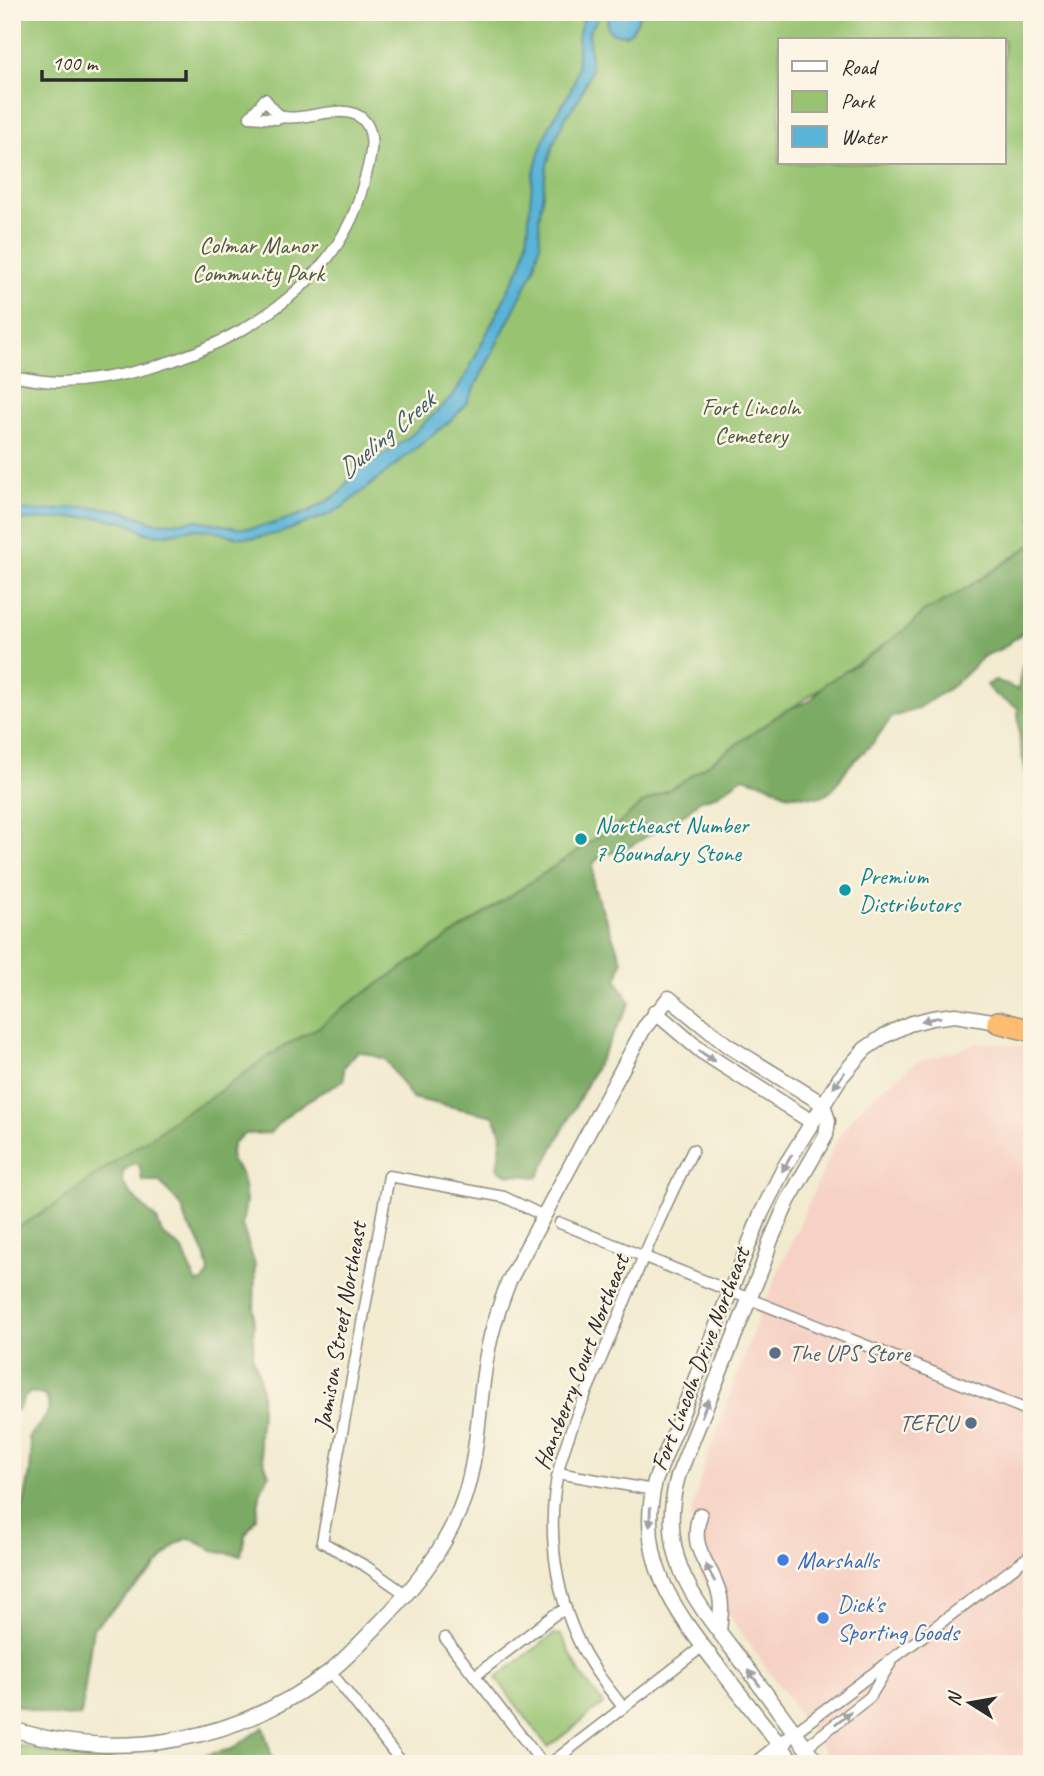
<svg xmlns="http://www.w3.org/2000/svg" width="1044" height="1776" font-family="Caveat,sans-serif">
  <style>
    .built { fill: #f6d1c5 }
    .green { fill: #98c472; stroke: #62784e; stroke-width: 2; fill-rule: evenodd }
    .forest { fill: #7aaa64; stroke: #526a48; stroke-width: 2; fill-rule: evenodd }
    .water { fill: #5ab4d8; stroke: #427082; stroke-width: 2 }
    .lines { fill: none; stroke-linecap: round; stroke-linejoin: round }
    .minor-casing { stroke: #8e8b7e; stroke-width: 13 }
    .tertiary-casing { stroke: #8e8b7e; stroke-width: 17 }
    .motorway-casing { stroke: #8e8b7e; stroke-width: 24 }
    .minor { stroke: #fff; stroke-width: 10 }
    .tertiary { stroke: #fff; stroke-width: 14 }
    .motorway { stroke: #fdbc70; stroke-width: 21 }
    .oneway { fill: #a0a0a0 }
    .culture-dot { fill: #0f9aa8; stroke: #fcf5e5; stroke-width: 2.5 }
    .service-dot { fill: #5c6f8a; stroke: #fcf5e5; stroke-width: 2.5 }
    .shop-dot { fill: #3f7fe0; stroke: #fcf5e5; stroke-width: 2.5 }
    .labels { text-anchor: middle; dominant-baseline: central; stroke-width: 5; stroke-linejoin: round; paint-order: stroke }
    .park-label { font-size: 24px; fill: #4c5940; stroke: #fcf5e5 }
    .culture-label { font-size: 24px; fill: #0d838f; stroke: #fcf5e5; text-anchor: start }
    .street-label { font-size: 24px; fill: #2b2b2b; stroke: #fcf5e5 }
    .service-label { font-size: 24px; fill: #4e5e75; stroke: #fcf5e5; text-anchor: start }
    .shop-label { font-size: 24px; fill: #366cbe; stroke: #fcf5e5; text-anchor: start }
    .water-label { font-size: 26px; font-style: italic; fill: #3b5b68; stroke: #fcf5e5 }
  </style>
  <rect width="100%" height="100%" fill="#fcf5e5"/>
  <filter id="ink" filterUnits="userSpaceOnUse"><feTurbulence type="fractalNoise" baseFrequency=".0143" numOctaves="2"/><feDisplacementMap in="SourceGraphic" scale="14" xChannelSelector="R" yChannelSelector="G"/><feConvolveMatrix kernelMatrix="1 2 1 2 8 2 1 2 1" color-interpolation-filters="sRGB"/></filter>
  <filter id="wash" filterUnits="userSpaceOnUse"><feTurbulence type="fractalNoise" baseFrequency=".00686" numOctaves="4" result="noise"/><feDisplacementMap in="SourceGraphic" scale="28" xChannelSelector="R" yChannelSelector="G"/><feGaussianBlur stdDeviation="1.57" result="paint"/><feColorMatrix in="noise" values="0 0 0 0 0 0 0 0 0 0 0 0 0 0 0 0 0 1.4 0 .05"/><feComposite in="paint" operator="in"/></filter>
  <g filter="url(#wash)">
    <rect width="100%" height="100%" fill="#f2ebd0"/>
    <!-- built -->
    <polygon class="built" points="980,1043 1032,1046 1032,1764 834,1764 700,1574 691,1515 704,1466 758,1318 837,1139 866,1101 917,1062"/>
    <!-- green -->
    <g class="green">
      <path d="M 12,12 L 1032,12 L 1032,544 L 12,1240 ZM 780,40 L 1004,40 L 1004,163 L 780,163 Z"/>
      <polygon points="554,1634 561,1635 580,1673 603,1704 548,1747 496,1678"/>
      <polygon points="12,1744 50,1753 148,1764 12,1764"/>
    </g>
    <!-- forest -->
    <g class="forest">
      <path d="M 1032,545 L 1032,625 L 1003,648 L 984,656 L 954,685 L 917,709 L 892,717 L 872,744 L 848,767 L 834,788 L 827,794 L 817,797 L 785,794 L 767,784 L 743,777 L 717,795 L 699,801 L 687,812 L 624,850 L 608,854 L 596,860 L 593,865 L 594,888 L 622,961 L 617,980 L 630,1003 L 538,1177 L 506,1174 L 497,1168 L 502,1135 L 494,1116 L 412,1098 L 385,1059 L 358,1051 L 344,1067 L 344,1080 C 317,1095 290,1108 270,1133 L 245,1134 L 234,1142 L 231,1151 L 232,1162 L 241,1173 L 244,1186 L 246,1202 L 242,1225 L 255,1265 L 253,1358 C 265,1384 261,1409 259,1436 C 258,1449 265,1464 269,1475 L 261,1490 L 256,1518 L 245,1535 L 241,1555 L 217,1552 L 189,1538 L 176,1544 L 151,1573 L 93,1628 L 81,1715 C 56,1720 37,1711 12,1704 L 12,1580 C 15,1570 11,1561 13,1552 C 14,1547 19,1543 20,1537 C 21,1532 21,1526 21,1520 C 24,1496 36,1461 29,1438 C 38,1423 55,1415 46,1396 L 31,1392 L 23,1399 L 19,1409 L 12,1412 L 12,1231 L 55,1205 L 129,1151 L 158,1133 L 179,1115 L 207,1100 L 279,1049 L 319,1027 L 341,1009 L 622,821 L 641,804 L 679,784 L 786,710 L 810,701 L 826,683 L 871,655 L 912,624 L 923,612 L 959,593 ZM 134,1163 L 140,1167 L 142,1181 L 159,1181 L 182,1207 L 188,1226 L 197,1237 L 206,1257 L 209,1273 L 204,1281 L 197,1283 L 195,1280 L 183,1250 L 162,1234 L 157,1220 L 131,1194 L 123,1183 L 123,1171 Z"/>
      <polygon points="1032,661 1032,800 1020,744 1018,708 995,695 987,685 996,680 1018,690 1022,667 1024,663"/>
      <polygon points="263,1727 274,1764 164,1764 232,1749"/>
    </g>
    <!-- water -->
    <g class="water">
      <path d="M 588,12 L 603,12 L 589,31 L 591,71 L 579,98 L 565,118 L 554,142 L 547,165 L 539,219 L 540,244 L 534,270 L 468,401 L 455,417 L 343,507 L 328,515 L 280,533 L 254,538 L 236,537 L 209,530 L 193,529 L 159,535 L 146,533 L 126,522 L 95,517 L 12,521 L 12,510 L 43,511 L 85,507 L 106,508 L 124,511 L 153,522 L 170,523 L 199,520 L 237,528 L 250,528 L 269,525 L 308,512 L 339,494 L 353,474 L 365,465 L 387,453 L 409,437 L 452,397 L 465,377 L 522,263 C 532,233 527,199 535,168 C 539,152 544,136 552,122 C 560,107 573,92 576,74 C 581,50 572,36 588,12 Z"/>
      <path d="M 610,12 L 641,12 C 638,19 635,29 629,33 C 626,36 621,35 618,34 C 603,32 607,23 610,12 Z"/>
    </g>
  </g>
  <g filter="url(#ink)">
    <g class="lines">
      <!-- minor casing -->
      <g class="minor-casing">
        <g id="minor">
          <polyline points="250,117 277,119 284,117"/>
          <path d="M 12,376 C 28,379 44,382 59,382 C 174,379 331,310 362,189 C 366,174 375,148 370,132 C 359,94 308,122 284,117 C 276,115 270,105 265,99 L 250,117"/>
          <polyline points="560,1223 1032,1412"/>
          <polyline points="558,1473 653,1490"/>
          <polyline points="407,1595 367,1567 322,1542 389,1176 504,1197 542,1215"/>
          <polyline points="445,1638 543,1764"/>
          <polyline points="330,1671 403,1764"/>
          <polyline points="475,1676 554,1615 566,1609"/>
          <path d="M 623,1707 C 608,1688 592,1668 581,1646 C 554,1592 545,1523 560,1464 C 572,1420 594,1377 611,1335 C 637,1272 662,1210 693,1150"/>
          <polyline points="795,1732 1032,1554"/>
          <polyline points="806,1747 870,1697 890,1664"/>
          <polyline points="550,1764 703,1646"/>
        </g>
      </g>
      <!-- tertiary casing -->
      <g class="tertiary-casing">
        <g id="tertiary">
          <polyline points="655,1012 701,1051 812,1122"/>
          <path d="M 700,1515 C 688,1550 711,1563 719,1593 C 723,1605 720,1619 719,1631"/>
          <path d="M 12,1729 C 121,1763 239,1741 329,1672 C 346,1659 360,1643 375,1628 C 413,1589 446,1550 464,1498 C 478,1455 478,1411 485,1367 C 489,1337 498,1309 509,1281 L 644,1028 L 669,998 L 727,1045 L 823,1104 L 828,1121 L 826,1135 L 788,1201 L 770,1242 L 763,1265 L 678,1476 C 655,1559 697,1603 744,1664 C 769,1697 793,1731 818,1764"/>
          <polyline points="756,1764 786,1740"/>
          <path d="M 795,1764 C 771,1735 748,1704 725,1675 C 677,1613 635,1564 655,1481 L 761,1214 L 785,1166 L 840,1078 L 865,1049 L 884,1036 L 909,1024 L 932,1018 L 955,1015 L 998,1022"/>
        </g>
      </g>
      <!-- motorway casing -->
      <g class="motorway-casing">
        <polyline id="motorway" points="998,1022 1032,1031"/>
      </g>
      <!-- minor -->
      <use href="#minor" class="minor"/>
      <!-- tertiary -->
      <use href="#tertiary" class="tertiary"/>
      <!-- motorway -->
      <use href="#motorway" class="motorway"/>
    </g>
    <!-- one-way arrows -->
    <defs><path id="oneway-solid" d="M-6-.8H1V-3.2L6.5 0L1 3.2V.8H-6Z" transform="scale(1.75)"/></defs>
    <g class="oneway">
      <use href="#oneway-solid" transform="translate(931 1019) rotate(168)"/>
      <use href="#oneway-solid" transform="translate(707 1056) rotate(34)"/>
      <use href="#oneway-solid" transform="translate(839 1080) rotate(125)"/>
      <use href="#oneway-solid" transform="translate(787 1163) rotate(120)"/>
      <use href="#oneway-solid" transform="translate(705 1408) rotate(-68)"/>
      <use href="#oneway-solid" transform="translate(650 1517) rotate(92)"/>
      <use href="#oneway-solid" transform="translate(710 1573) rotate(-119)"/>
      <use href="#oneway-solid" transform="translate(754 1678) rotate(-127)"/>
      <use href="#oneway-solid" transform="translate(843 1718) rotate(-38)"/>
    </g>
  </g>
  <!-- markers -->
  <g class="culture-dot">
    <circle cx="581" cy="839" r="7"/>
    <circle cx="845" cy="890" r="7"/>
  </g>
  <g class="service-dot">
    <circle cx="775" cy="1353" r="7"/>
    <circle cx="971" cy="1423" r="7"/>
  </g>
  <g class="shop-dot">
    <circle cx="783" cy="1560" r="7"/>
    <circle cx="823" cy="1618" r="7"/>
  </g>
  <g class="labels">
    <!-- park labels -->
    <g class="park-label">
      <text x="258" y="245">Colmar Manor<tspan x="258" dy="28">Community Park</tspan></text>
      <text x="751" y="407">Fort Lincoln<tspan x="751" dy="28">Cemetery</tspan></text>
    </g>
    <!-- culture labels -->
    <g class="culture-label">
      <text x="595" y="825">Northeast Number<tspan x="595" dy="28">7 Boundary Stone</tspan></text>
      <text x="859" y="876">Premium<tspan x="859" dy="28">Distributors</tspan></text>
    </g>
    <!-- street labels -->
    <g class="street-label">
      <text transform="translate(340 1326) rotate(-80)">Jamison Street Northeast</text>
      <text transform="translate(700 1359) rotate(-69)">Fort Lincoln Drive Northeast</text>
      <text transform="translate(581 1362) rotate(-69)">Hansberry Court Northeast</text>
    </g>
    <!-- service labels -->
    <g class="service-label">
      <text x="789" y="1353">The UPS Store</text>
      <text x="957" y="1423" text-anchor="end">TEFCU</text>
    </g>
    <!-- shop labels -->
    <g class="shop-label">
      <text x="797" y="1560">Marshalls</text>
      <text x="837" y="1604">Dick's<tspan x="837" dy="28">Sporting Goods</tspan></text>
    </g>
    <!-- water labels -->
    <g class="water-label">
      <text transform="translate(386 435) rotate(-40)">Dueling Creek</text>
    </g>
  </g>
  <!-- margin -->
  <rect width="1044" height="1776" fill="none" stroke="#fcf5e5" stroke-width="42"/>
  <!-- legend -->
  <rect x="778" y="38" width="228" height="126" fill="#fcf5e5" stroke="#a8a49b" stroke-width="2"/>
  <rect x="792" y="61" width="35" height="10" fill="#ffffff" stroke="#a8a49b" stroke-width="2"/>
  <text x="841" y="74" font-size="21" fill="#2b2b2b">Road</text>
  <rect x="792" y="91" width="35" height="21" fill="#98c472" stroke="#a8a49b" stroke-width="2"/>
  <text x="841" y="108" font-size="21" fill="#2b2b2b">Park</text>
  <rect x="792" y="126" width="35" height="21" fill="#5ab4d8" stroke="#a8a49b" stroke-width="2"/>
  <text x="841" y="144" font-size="21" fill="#2b2b2b">Water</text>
  <!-- north arrow -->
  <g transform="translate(970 1703) rotate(281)" stroke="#fcf5e5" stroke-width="5" paint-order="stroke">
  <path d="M0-5L12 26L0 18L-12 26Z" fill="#2b2b2b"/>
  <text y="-10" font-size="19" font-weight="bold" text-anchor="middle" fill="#2b2b2b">N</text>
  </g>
  <!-- scale -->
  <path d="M42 70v10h144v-10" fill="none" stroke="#2b2b2b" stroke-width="3.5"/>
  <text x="52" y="70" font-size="21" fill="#2b2b2b" stroke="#fcf5e5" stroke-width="5" paint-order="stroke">100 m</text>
</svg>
